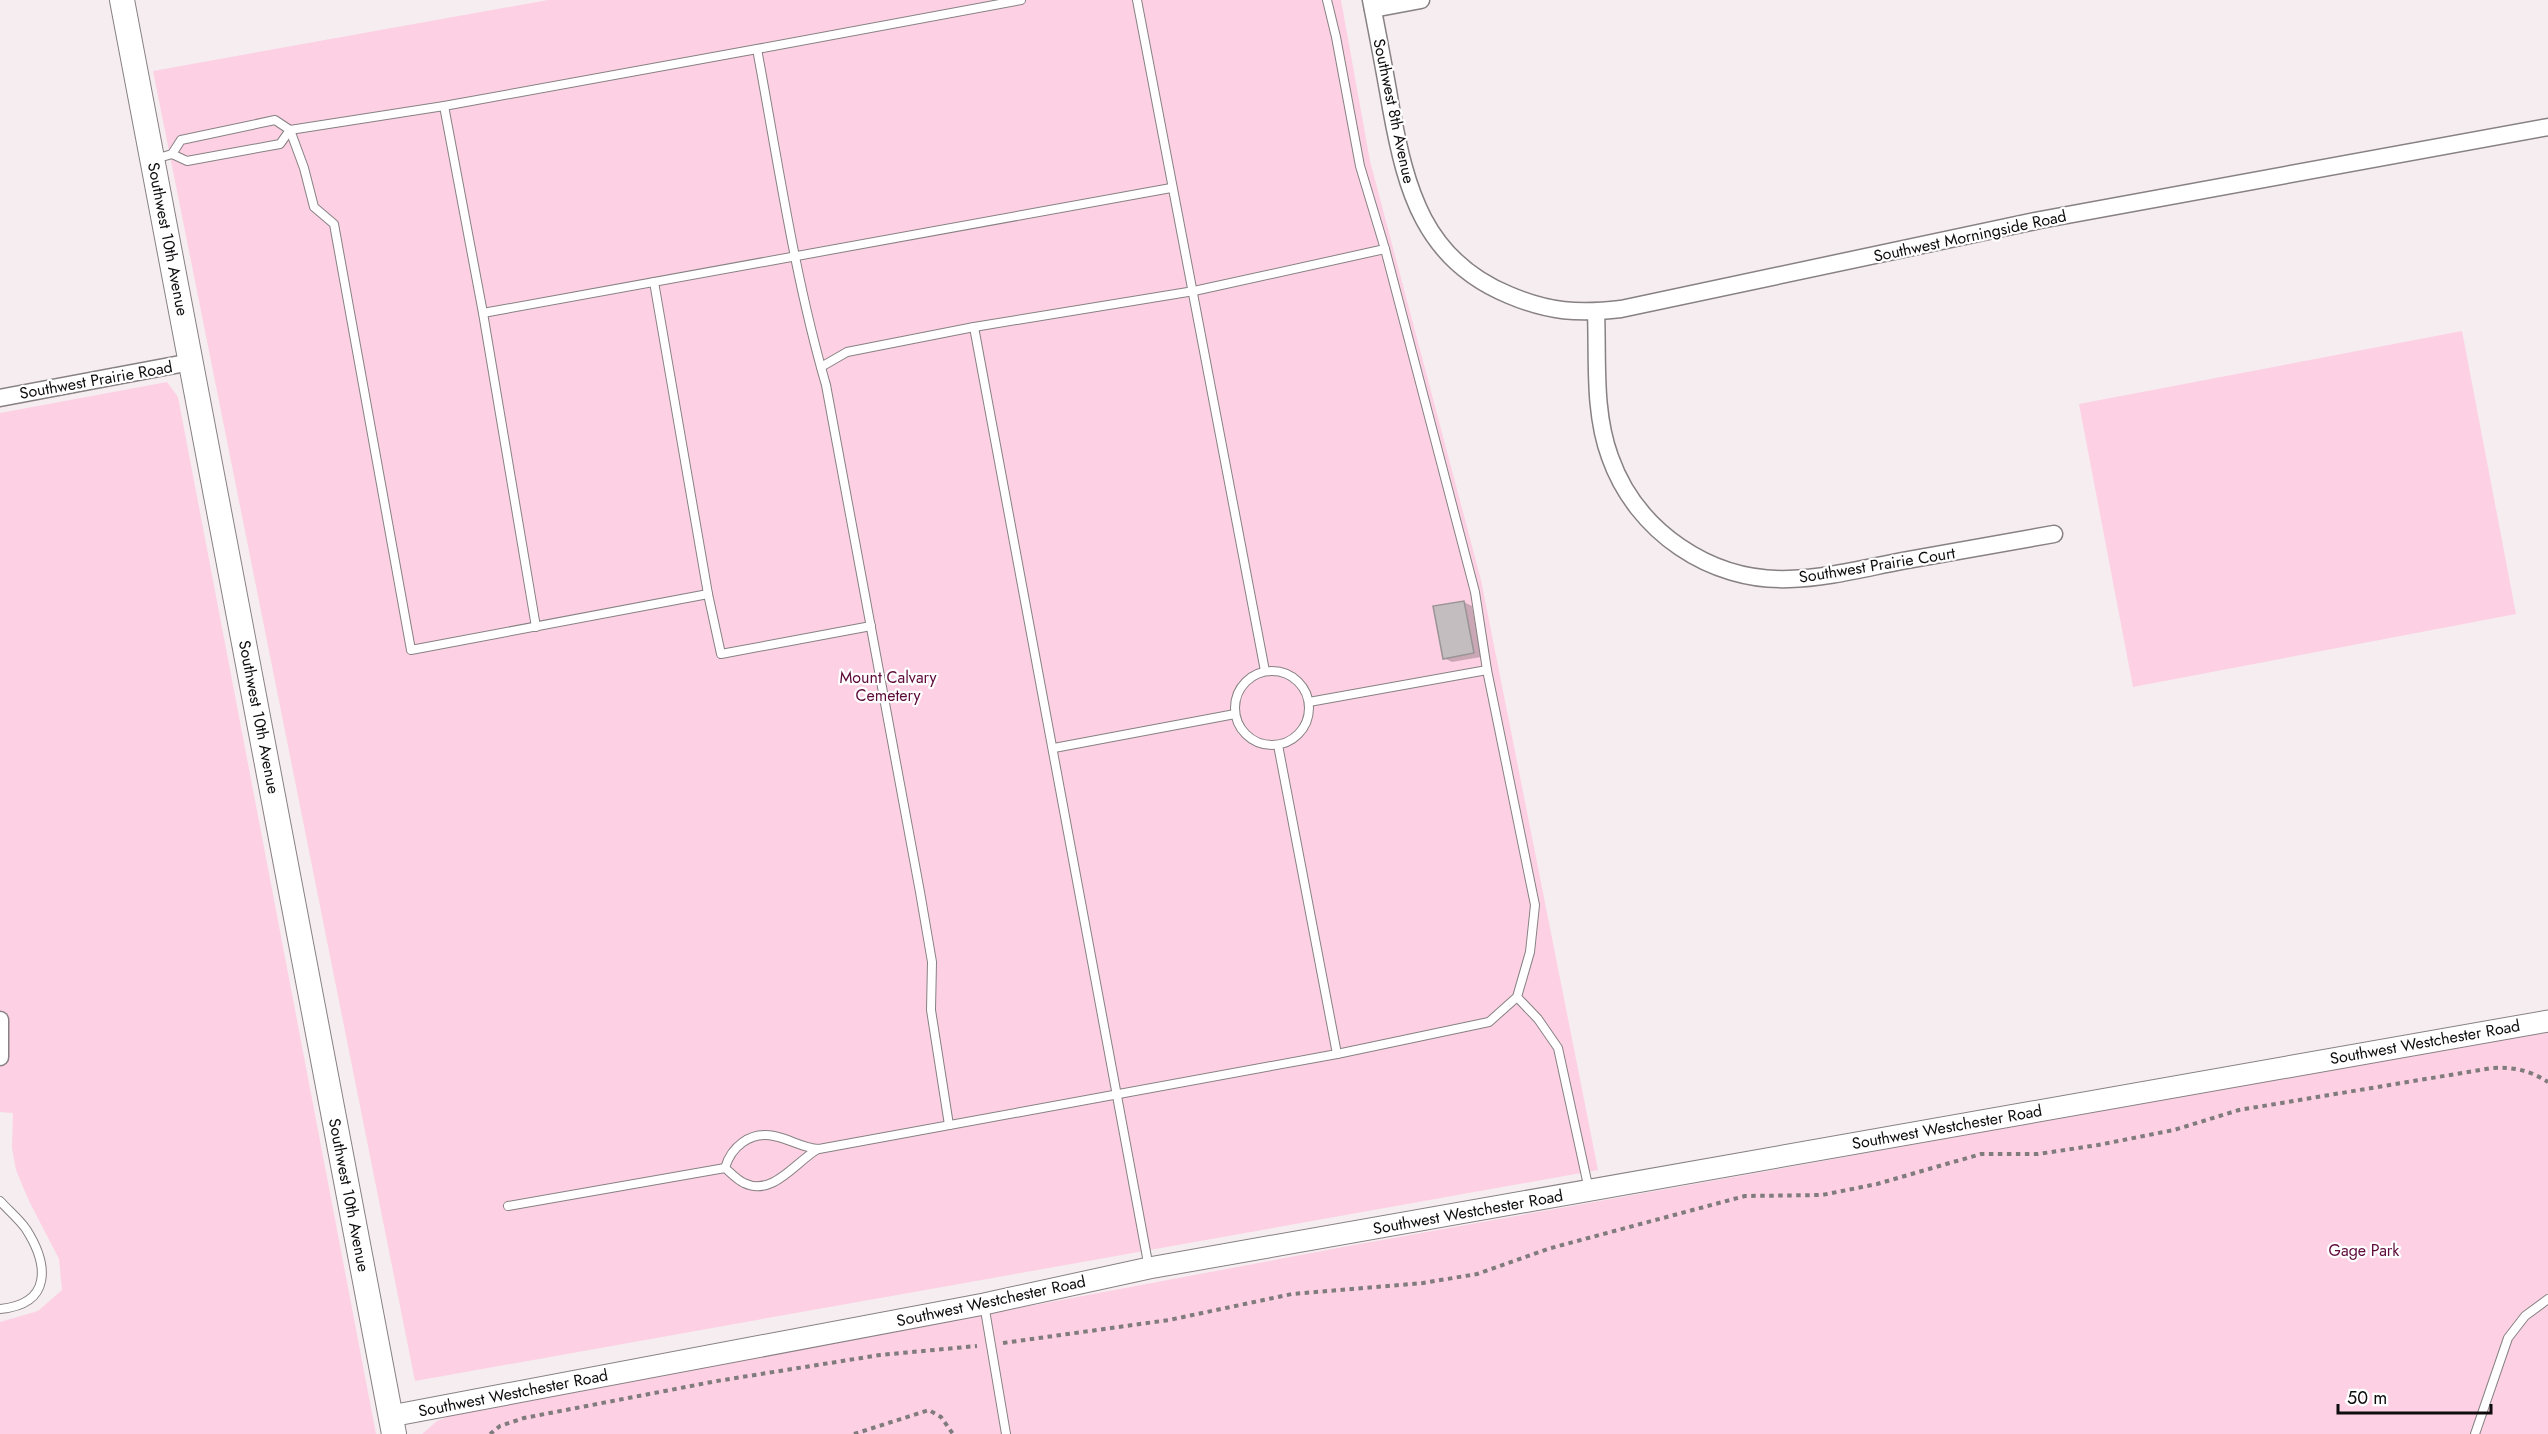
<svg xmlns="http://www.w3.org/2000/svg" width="2548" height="1434" font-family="Jost,sans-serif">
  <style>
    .green { fill: #fdd1e3 }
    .shadow { fill: #0003 }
    .building { fill: #c4bdbf; stroke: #9b9496; stroke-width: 1.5 }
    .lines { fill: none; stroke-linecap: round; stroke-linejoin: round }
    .service-casing { stroke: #878183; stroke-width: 10 }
    .minor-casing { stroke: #878183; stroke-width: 19 }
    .tertiary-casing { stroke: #878183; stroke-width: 23 }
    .secondary-casing { stroke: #878183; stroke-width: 26 }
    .path { stroke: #807b7d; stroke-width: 4; stroke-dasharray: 4.5 4.5; stroke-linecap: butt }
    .service { stroke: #fff; stroke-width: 8 }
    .minor { stroke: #fff; stroke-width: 16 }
    .tertiary { stroke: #fff; stroke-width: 21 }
    .secondary { stroke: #fff; stroke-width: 24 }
    .labels { text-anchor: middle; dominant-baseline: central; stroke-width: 4.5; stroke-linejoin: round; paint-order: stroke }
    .street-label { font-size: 16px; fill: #0e0c0d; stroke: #fff }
    .park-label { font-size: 16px; fill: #5e0a3a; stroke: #fff }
  </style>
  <rect width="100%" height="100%" fill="#f5edf0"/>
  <!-- green -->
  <g class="green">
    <polygon points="548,0 1341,0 1370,161 1481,580 1598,1170 415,1381 153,71"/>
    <polygon points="2462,331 2516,614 2133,687 2079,404"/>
    <polygon points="167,382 178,397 376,1434 0,1434 0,1322 38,1311 62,1290 59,1259 29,1201 16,1170 12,1148 13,1113 0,1112 0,413"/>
    <polygon points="2548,1031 2548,1434 422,1434 437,1421 455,1414 1354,1245"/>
  </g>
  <!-- shadow -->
  <polygon class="shadow" points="1464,602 1472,606 1481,657 1452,662 1444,658"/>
  <!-- building -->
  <polygon class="building" points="1464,601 1474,653 1443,659 1433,606"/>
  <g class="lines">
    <!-- service casing -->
    <g class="service-casing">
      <g id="service">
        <polyline points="1137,0 1265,671"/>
        <polyline points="444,106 483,313 536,627"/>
        <polyline points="172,154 181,140 275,120 290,130 304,168 314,207 334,224 411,650 708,594 721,654 871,626"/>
        <polyline points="155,159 172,154 187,161 280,144 290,130 444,106 757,49"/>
        <polyline points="654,282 708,594"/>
        <polyline points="483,313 1171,188"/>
        <polyline points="974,327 1149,1268"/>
        <polyline points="821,367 847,352 974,327 1194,291 1385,249"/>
        <circle cx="1272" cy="708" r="37"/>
        <polyline points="1309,702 1487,670"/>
        <polyline points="1278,745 1337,1054"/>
        <polyline points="1054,748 1235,714"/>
        <polyline points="1517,997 1538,1019 1558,1048 1589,1190"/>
        <path d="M 949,1125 L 931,1010 L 932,962 L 920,892 L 826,385 C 794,275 778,161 757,49 L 1021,0"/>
        <path d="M 725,1168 C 731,1147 750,1131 774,1136 C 790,1139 802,1148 819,1149 L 1337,1054 L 1489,1022 L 1517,997 L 1530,952 L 1535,905 L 1487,670 L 1475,592 L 1385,249 L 1360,166 L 1336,37 L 1327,0"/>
        <path d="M 0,1201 C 8,1210 19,1219 26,1229 C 49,1265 52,1304 0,1309"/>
        <path d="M 508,1206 L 725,1168 C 731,1173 737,1180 744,1183 C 773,1197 795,1162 818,1149"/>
        <polyline points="984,1304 1006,1434"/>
        <polyline points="2475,1434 2508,1338 2525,1316 2548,1299"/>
      </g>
    </g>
    <!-- minor casing -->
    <g class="minor-casing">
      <g id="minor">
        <path d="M 1371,0 C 1378,36 1385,72 1391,108 C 1406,190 1424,260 1509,295 C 1549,312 1578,314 1621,309 L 2040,220 L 2548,127"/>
        <polyline points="1373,9 1421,0"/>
        <path d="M 1596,312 C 1598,359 1593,411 1610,457 C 1636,531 1710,582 1789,579 C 1827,578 1865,568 1902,561 C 1953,552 2004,543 2054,534"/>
        <polyline points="0,398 191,362"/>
        <polyline points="0,1020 0,1057"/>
      </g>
    </g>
    <!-- tertiary casing -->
    <g class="tertiary-casing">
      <polyline id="tertiary" points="391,1416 984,1304 1149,1268 2548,1021"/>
    </g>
    <!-- secondary casing -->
    <g class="secondary-casing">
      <polyline id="secondary" points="122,0 394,1434"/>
    </g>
    <!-- path -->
    <g class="path">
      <path d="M 1003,1343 L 1169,1320 L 1292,1294 L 1423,1283 L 1477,1274 L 1551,1248 L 1745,1196 L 1822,1195 L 1877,1184 L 1981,1154 L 2038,1154 L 2098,1145 L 2174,1130 L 2239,1110 L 2492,1068 C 2514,1067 2529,1070 2548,1082"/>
      <polyline points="490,1434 500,1426 524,1418 717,1381 880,1355 977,1346"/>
      <polyline points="854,1434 929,1410 941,1417 953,1434"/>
    </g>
    <!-- service -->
    <use href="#service" class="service"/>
    <!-- minor -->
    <use href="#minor" class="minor"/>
    <!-- tertiary -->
    <use href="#tertiary" class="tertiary"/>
    <!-- secondary -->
    <use href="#secondary" class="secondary"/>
  </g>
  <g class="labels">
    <!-- street labels -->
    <g class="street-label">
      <text transform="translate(1394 111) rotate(78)">Southwest 8th Avenue</text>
      <text transform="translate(1970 236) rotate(-12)">Southwest Morningside Road</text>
      <text transform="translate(168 239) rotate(79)">Southwest 10th Avenue</text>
      <text transform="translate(96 380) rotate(-10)">Southwest Prairie Road</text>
      <text transform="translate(1877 565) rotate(-9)">Southwest Prairie Court</text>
      <text transform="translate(259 717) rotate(79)">Southwest 10th Avenue</text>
      <text transform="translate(2425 1042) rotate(-10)">Southwest Westchester Road</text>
      <text transform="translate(1947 1127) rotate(-10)">Southwest Westchester Road</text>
      <text transform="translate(349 1195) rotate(79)">Southwest 10th Avenue</text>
      <text transform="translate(1468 1212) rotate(-10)">Southwest Westchester Road</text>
      <text transform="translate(991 1301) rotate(-12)">Southwest Westchester Road</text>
      <text transform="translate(513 1393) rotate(-11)">Southwest Westchester Road</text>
    </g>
    <!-- park labels -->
    <g class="park-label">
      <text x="888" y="677">Mount Calvary<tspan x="888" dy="18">Cemetery</tspan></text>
      <text x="2364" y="1250">Gage Park</text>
    </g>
  </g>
  <!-- scale -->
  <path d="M2338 1404v9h153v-9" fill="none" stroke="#0e0c0d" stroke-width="3"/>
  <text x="2347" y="1404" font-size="18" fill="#0e0c0d" stroke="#ffffff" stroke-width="4.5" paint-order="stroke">50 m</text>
</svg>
